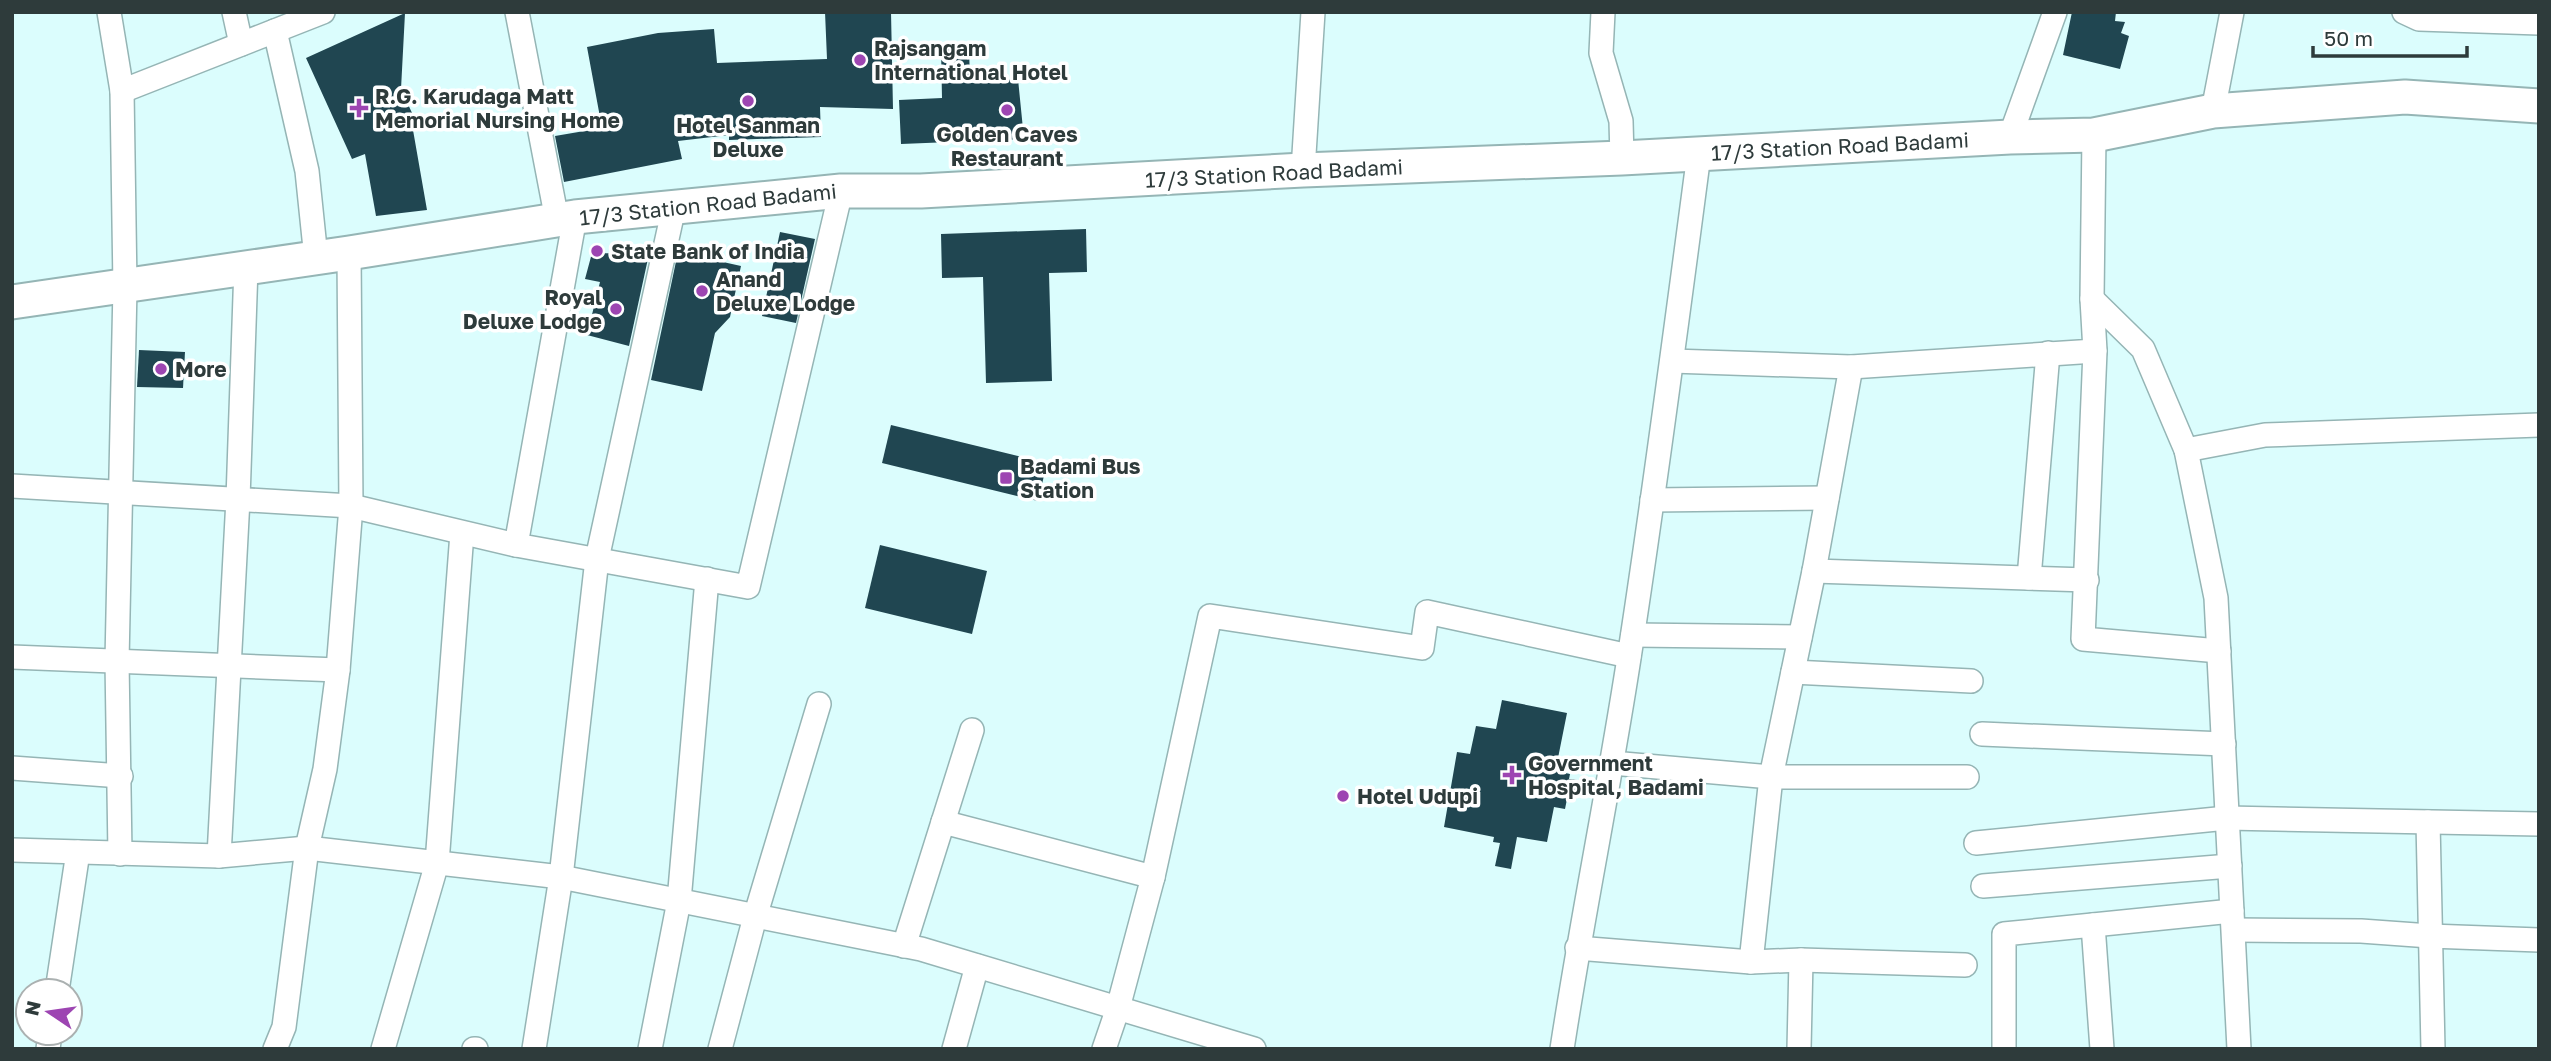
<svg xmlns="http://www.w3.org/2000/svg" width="2551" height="1061" font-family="'Golos Text',sans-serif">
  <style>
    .building { fill: #204651 }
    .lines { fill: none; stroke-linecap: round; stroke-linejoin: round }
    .minor-casing { stroke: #95b5b5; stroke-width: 26 }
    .highway-casing { stroke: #95b5b5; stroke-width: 37 }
    .minor { stroke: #fff; stroke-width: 23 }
    .highway { stroke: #fff; stroke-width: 33 }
    .poi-dot { fill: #9d45b2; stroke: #fff; stroke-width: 2.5 }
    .labels { text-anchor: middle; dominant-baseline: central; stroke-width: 7; stroke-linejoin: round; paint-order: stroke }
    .poi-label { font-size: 21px; font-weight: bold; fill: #2e3b3b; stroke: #fff; text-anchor: start }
    .street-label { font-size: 21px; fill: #2e3b3b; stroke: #fff }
  </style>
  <rect width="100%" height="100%" fill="#dbfdfd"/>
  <!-- building -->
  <g class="building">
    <polygon points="825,12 891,12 893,109 820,107 821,137 729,140 729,135 678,141 682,159 564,182 555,136 602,128 587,47 658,33 714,29 717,63 827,59"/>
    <polygon points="2072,12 2116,12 2115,21 2125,22 2121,33 2129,36 2120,69 2063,55"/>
    <polygon points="405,13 401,89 418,126 413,130 427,210 376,216 365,154 352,159 306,58"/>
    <polygon points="969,46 970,83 1018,79 1024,139 901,144 899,100 942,98 941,48"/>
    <polygon points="1086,229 1087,272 1049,273 1052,381 986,383 983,277 942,278 941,234"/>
    <polygon points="780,232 815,239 796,323 762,316"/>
    <polygon points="678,252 741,266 730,317 715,333 702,391 651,380"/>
    <polygon points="592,253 649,254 629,346 587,335 600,282 585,279"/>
    <polygon points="139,350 185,352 183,388 137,387"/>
    <polygon points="891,425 1047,463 1038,501 882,463"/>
    <polygon points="880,545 987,571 972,634 865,608"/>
    <polygon points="1502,700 1567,713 1557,763 1563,765 1561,772 1570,774 1569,779 1577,780 1573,800 1567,799 1565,809 1554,807 1547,842 1517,837 1511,869 1495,866 1500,843 1493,842 1494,837 1444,827 1457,752 1470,754 1476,726 1496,729"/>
  </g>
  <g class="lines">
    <!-- minor casing -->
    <g class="minor-casing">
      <g id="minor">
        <polyline points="109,12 122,91 125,287 117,661 120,854"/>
        <polyline points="234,12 241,44"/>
        <polyline points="517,12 557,220"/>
        <polyline points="1603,12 1601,53 1621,121 1622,158"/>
        <polyline points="2404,12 2419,19 2539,23"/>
        <polyline points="275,31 307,171 316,258"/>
        <polyline points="122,91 323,12"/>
        <polyline points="2213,111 2232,12"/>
        <polyline points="2010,137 2055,12"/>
        <polyline points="1303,170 1313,12"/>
        <polyline points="575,217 516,545 748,587 841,191"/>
        <polyline points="2092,299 2143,349 2180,436 2186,450 2216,598 2239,1049"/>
        <polyline points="2095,351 2083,639 2219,651"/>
        <polyline points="1672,361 1851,367 2095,351 2092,299 2094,135"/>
        <polyline points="2186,450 2265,435 2539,425"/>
        <polyline points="12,486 351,506 516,545"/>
        <polyline points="1652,500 1827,498"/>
        <polyline points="1814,571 2087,580"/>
        <polyline points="2029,578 2048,353"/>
        <polyline points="1633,635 1800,637"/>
        <polyline points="12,657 338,670"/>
        <polyline points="1793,672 1971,681"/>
        <polyline points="1982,734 2224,744"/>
        <polyline points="1612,763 1771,777 1967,777"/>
        <polyline points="12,768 121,776"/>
        <polyline points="943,822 1153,877 1118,1008 1104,1049"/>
        <polyline points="2428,822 2433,1049"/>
        <polyline points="1976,843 2227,818 2539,824"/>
        <polyline points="12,850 219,856 307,848 561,877 921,949 1254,1049"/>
        <polyline points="219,856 238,499 246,267"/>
        <polyline points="1153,877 1210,616 1422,648 1427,612 1629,656"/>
        <polyline points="1983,886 2230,866"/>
        <polyline points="2093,925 2102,1049"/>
        <polyline points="2234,930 2361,931 2430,936 2539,940"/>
        <polyline points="904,946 972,730"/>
        <polyline points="1577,948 1751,962 1801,960 1965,965"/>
        <polyline points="1751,962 1771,777 1814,571 1851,367"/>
        <polyline points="57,991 78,852"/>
        <polyline points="48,1049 50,1033"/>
        <polyline points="275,1049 284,1027 307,848 325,769 338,670 351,506 349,253"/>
        <polyline points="383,1049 437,863 462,533"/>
        <polyline points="474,1049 476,1049"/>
        <polyline points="534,1049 561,877 597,559 674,207"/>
        <polyline points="650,1049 679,901 707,579"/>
        <polyline points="720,1049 755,917 819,704"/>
        <polyline points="954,1049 977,966"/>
        <path d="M 1562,1049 C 1582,918 1609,788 1629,658 C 1655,490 1677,322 1699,154"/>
        <polyline points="1799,1049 1801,960"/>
        <polyline points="2004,1049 2004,934 2232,911"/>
      </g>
    </g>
    <!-- highway casing -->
    <g class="highway-casing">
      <polyline id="highway" points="12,302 349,253 575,217 841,191 921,191 1303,170 1622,158 2010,137 2094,135 2213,111 2405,97 2539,106"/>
    </g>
    <!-- minor -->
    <use href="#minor" class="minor"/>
    <!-- highway -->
    <use href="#highway" class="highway"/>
  </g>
  <!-- markers -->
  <g class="poi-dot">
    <circle cx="860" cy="60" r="7"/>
    <circle cx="748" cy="101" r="7"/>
    <path d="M355.5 97.5h7v7h7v7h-7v7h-7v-7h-7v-7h7z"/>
    <circle cx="1007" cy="110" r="7"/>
    <circle cx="597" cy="251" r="7"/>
    <circle cx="702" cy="291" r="7"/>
    <circle cx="616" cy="309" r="7"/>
    <circle cx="161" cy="369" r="7"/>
    <rect x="999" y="471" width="14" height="14" rx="3.5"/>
    <path d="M1508.5 764.5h7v7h7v7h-7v7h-7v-7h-7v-7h7z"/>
    <circle cx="1343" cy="796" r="7"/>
  </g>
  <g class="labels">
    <!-- poi labels -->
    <g class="poi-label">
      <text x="874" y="48">Rajsangam<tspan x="874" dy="24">International Hotel</tspan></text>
      <text x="375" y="96">R.G. Karudaga Matt<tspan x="375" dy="24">Memorial Nursing Home</tspan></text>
      <text x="748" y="125" text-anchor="middle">Hotel Sanman<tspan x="748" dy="24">Deluxe</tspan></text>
      <text x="1007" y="134" text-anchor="middle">Golden Caves<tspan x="1007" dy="24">Restaurant</tspan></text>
      <text x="611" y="251">State Bank of India</text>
      <text x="716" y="279">Anand<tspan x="716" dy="24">Deluxe Lodge</tspan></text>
      <text x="602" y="297" text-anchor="end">Royal<tspan x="602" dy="24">Deluxe Lodge</tspan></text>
      <text x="175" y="369">More</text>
      <text x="1020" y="466">Badami Bus<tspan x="1020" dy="24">Station</tspan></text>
      <text x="1528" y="763">Government<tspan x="1528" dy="24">Hospital, Badami</tspan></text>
      <text x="1357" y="796">Hotel Udupi</text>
    </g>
    <!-- street labels -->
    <g class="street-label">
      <text transform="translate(1840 146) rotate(-3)">17/3 Station Road Badami</text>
      <text transform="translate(1274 173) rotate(-3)">17/3 Station Road Badami</text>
      <text transform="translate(708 204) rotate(-6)">17/3 Station Road Badami</text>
    </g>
  </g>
  <!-- border -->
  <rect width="2551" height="1061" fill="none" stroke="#2e3b3b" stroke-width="28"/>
  <!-- north arrow -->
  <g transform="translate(49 1012) rotate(283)"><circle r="33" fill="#ffffff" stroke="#abb1b1" stroke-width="2"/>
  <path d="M0-5L12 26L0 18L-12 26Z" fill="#9d45b2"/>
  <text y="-10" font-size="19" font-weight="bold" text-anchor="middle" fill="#2e3b3b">N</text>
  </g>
  <!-- scale -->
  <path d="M2313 46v10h154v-10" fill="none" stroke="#2e3b3b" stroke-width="3.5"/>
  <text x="2324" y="46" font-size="21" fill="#2e3b3b" stroke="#ffffff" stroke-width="5" paint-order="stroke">50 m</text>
</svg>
